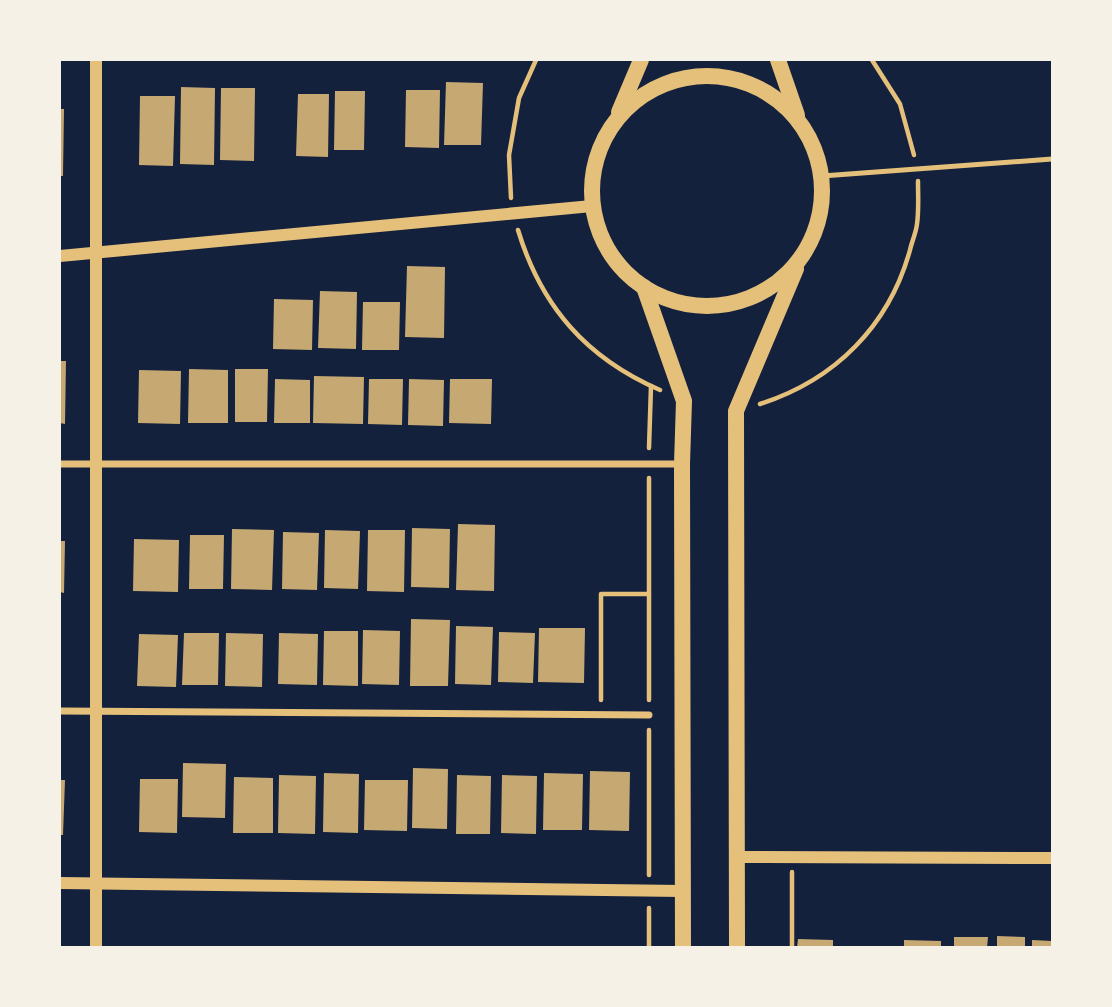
<svg xmlns="http://www.w3.org/2000/svg" width="1112" height="1007" font-family="Signika,sans-serif">
  <style>
    .building { fill: #c6a872 }
    .lines { fill: none; stroke-linecap: round; stroke-linejoin: round }
    .path { stroke: #e5c07b; stroke-width: 4.5 }
    .service { stroke: #e5c07b; stroke-width: 5 }
    .minor { stroke: #e5c07b; stroke-width: 7 }
    .tertiary { stroke: #e5c07b; stroke-width: 12 }
    .primary { stroke: #e5c07b; stroke-width: 16 }
  </style>
  <rect width="100%" height="100%" fill="#14213d"/>
  <!-- building -->
  <g class="building">
    <polygon points="446,82 483,83 481,145 444,145"/>
    <polygon points="181,87 215,88 214,165 180,164"/>
    <polygon points="221,88 255,88 254,161 220,160"/>
    <polygon points="406,90 440,90 439,148 405,147"/>
    <polygon points="335,91 365,91 364,150 334,150"/>
    <polygon points="298,94 329,94 328,157 296,156"/>
    <polygon points="140,96 175,96 173,166 139,165"/>
    <polygon points="60,109 64,109 63,176 60,176"/>
    <polygon points="407,266 445,267 444,338 405,337"/>
    <polygon points="320,291 357,292 356,349 318,348"/>
    <polygon points="274,299 313,300 312,350 273,349"/>
    <polygon points="363,302 400,302 399,350 362,350"/>
    <polygon points="60,361 66,361 65,424 60,423"/>
    <polygon points="189,369 228,370 228,423 188,423"/>
    <polygon points="235,369 268,369 267,422 235,422"/>
    <polygon points="139,370 181,371 180,424 138,423"/>
    <polygon points="314,376 364,377 363,424 313,423"/>
    <polygon points="275,379 310,380 310,423 274,423"/>
    <polygon points="369,379 403,379 402,425 368,424"/>
    <polygon points="409,379 444,380 443,426 408,425"/>
    <polygon points="450,379 492,379 491,424 449,423"/>
    <polygon points="458,524 495,525 494,591 456,590"/>
    <polygon points="412,528 450,529 449,588 411,587"/>
    <polygon points="232,529 274,530 272,590 231,589"/>
    <polygon points="325,530 360,531 358,589 324,588"/>
    <polygon points="368,530 405,530 404,592 367,591"/>
    <polygon points="283,532 319,533 317,590 282,589"/>
    <polygon points="190,535 224,535 223,589 189,589"/>
    <polygon points="134,539 179,540 178,592 133,591"/>
    <polygon points="60,541 65,541 64,593 60,592"/>
    <polygon points="411,619 450,620 448,686 410,686"/>
    <polygon points="456,626 493,627 491,685 455,684"/>
    <polygon points="539,628 585,628 584,683 538,682"/>
    <polygon points="363,630 400,631 399,685 362,684"/>
    <polygon points="324,631 358,631 358,686 323,685"/>
    <polygon points="499,632 535,633 533,683 498,682"/>
    <polygon points="184,633 219,633 218,685 182,685"/>
    <polygon points="226,633 263,634 262,687 225,686"/>
    <polygon points="279,633 318,634 317,685 278,684"/>
    <polygon points="139,634 178,635 176,687 137,686"/>
    <polygon points="183,763 226,764 225,818 182,817"/>
    <polygon points="413,768 448,769 447,829 412,828"/>
    <polygon points="590,771 630,772 629,831 589,830"/>
    <polygon points="324,773 359,774 358,833 323,832"/>
    <polygon points="544,773 583,774 582,830 543,830"/>
    <polygon points="279,775 316,776 315,834 278,833"/>
    <polygon points="457,775 491,776 490,834 456,834"/>
    <polygon points="502,775 537,776 536,834 501,833"/>
    <polygon points="234,777 273,778 273,833 233,833"/>
    <polygon points="140,779 178,779 177,833 139,832"/>
    <polygon points="60,780 65,780 63,835 60,835"/>
    <polygon points="365,780 408,780 407,831 364,830"/>
    <polygon points="997,936 1025,937 1025,948 997,948"/>
    <polygon points="954,937 988,937 987,948 954,948"/>
    <polygon points="798,939 833,940 833,948 797,948"/>
    <polygon points="904,940 941,941 941,948 904,948"/>
    <polygon points="1032,940 1052,941 1052,948 1032,948"/>
  </g>
  <g class="lines">
    <!-- path -->
    <g class="path">
      <polyline points="872,60 900,104 914,155"/>
      <polyline points="511,198 509,155 519,98 536,60"/>
      <path d="M 518,230 C 541,306 586,358 660,390"/>
      <path d="M 760,404 C 835,380 889,326 910,250 C 912,241 916,233 917,224 C 919,210 918,195 918,181"/>
      <polyline points="649,448 651,386"/>
      <polyline points="649,478 649,700"/>
      <polyline points="601,700 601,594 649,594"/>
      <polyline points="792,872 792,948"/>
      <polyline points="649,875 649,730"/>
      <polyline points="649,908 649,948"/>
    </g>
    <!-- service -->
    <polyline class="service" points="822,176 1052,159"/>
    <!-- minor -->
    <g class="minor">
      <polyline points="60,464 682,464"/>
      <polyline points="60,711 649,715"/>
    </g>
    <!-- tertiary -->
    <g class="tertiary">
      <polyline points="96,60 96,948"/>
      <polyline points="60,256 592,206"/>
      <polyline points="737,857 1052,858"/>
      <polyline points="60,883 682,891"/>
    </g>
    <!-- primary -->
    <g class="primary">
      <polyline points="778,60 797,115"/>
      <circle cx="707" cy="191" r="115"/>
      <polyline points="619,112 641,60"/>
      <polyline points="644,287 684,401 682,464 683,948"/>
      <polyline points="737,948 736,411 796,269"/>
    </g>
  </g>
  <!-- border -->
  <rect width="1112" height="1007" fill="none" stroke="#f6f1e7" stroke-width="122"/>
</svg>
